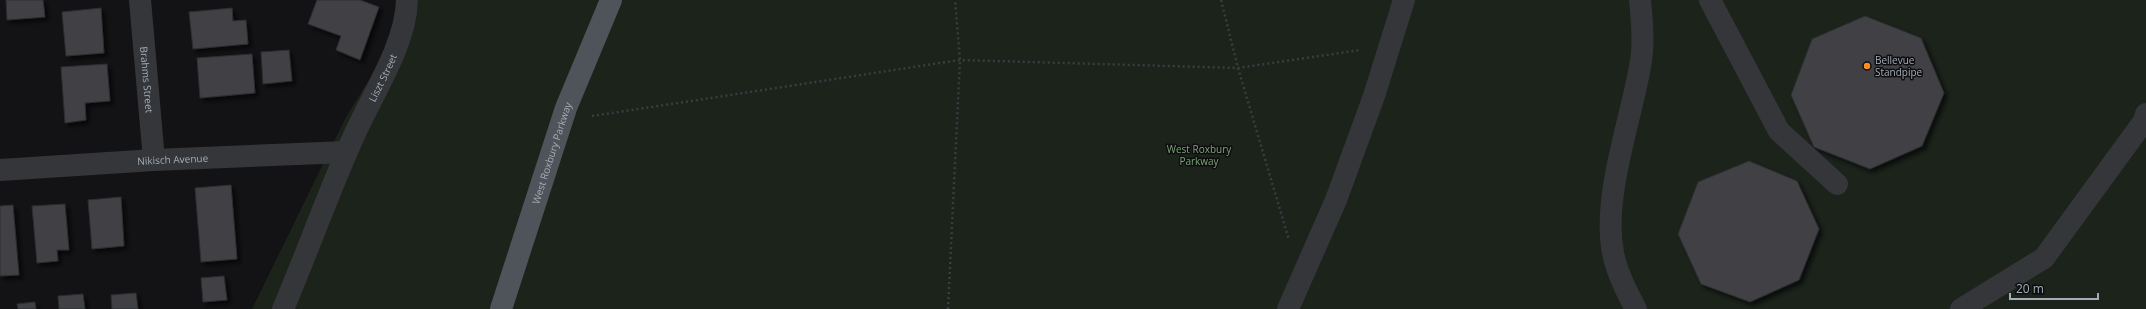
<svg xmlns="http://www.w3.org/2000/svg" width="2146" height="309" font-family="'Open Sans',sans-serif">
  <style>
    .green { fill: #1b231b }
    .building { fill: #3f4145; stroke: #2d2e31; filter: url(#shadow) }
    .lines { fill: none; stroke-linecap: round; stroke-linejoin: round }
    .path { stroke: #3a3d41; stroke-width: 2.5; stroke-dasharray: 2 3; stroke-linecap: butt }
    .minor { stroke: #34363a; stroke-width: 22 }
    .major { stroke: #4f535a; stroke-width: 22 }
    .poi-dot { fill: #ff8d21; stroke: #0e0e10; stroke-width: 1.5 }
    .labels { text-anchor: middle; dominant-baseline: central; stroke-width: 3; stroke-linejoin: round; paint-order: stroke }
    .poi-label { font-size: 10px; fill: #a3adb7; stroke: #0e0e10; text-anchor: start }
    .street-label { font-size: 10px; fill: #a3adb7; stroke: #0e0e10 }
    .park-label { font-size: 10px; fill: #7da478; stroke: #0e0e10 }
  </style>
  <defs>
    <filter id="shadow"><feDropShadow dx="3.5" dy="3.5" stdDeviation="2" flood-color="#0009"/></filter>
  </defs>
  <rect width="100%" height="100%" fill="#131315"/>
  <!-- green -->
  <polygon class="green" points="406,0 2146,0 2146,309 252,309 346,117 404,23"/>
  <!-- building -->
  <g class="building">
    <polygon points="6,0 43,0 45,17 7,20"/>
    <polygon points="317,0 360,0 379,7 360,60 336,50 341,36 308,24"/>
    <polygon points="101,8 104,53 66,56 62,12"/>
    <polygon points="232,8 233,21 246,20 248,44 193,49 189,12"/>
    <polygon points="1865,16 1921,38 1944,93 1922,146 1870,169 1814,147 1791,95 1812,39"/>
    <polygon points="289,50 292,81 263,84 261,52"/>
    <polygon points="252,54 255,93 200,98 197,58"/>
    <polygon points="107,64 110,101 85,103 86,120 65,123 61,67"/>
    <polygon points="1749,161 1797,181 1819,229 1799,280 1750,302 1701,284 1678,234 1698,182"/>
    <polygon points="231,185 237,259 201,262 195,188"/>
    <polygon points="121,197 124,246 92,249 88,200"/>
    <polygon points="65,204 69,250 57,250 58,261 37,263 32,206"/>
    <polygon points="13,205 19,275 0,276 0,206"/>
    <polygon points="224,276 227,300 203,302 201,278"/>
    <polygon points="136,293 138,309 112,309 111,295"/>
    <polygon points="83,294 85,309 59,309 58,296"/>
    <polygon points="35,302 36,309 18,309 17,304"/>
  </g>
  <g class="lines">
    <!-- path -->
    <g class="path">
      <polyline points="1221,0 1238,68 1289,240"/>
      <polyline points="592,116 960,60 1238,68 1360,50"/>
      <polyline points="948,309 960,60 955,0"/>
    </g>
    <!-- minor -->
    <g class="minor">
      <path id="s1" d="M 140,0 L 154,160"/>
      <polyline points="1710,0 1779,131 1837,184"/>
      <path id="s2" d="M 0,170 L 154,160 L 346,152"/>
      <path id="s3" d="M 283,309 C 307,253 327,196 352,140 C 370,98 406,46 407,0"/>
      <polyline points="1288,309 1336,200 1374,96 1404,0"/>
      <path d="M 1636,309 C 1626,291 1617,273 1613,253 C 1602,195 1632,118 1641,61 C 1644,42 1642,19 1640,0"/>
      <polyline points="1961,309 2044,258 2144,121 2146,114"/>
    </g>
    <!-- major -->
    <path class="major" id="s4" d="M 501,309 L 566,108 L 611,0"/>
  </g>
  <!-- markers -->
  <circle class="poi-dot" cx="1867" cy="66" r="4"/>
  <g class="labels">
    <!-- poi labels -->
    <g class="poi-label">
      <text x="1875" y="60">Bellevue<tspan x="1875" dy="12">Standpipe</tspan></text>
    </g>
    <!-- street labels -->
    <g class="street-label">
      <text stroke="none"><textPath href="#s3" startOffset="252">Liszt Street</textPath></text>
      <text stroke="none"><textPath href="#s1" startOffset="80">Brahms Street</textPath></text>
      <text stroke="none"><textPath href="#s4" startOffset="164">West Roxbury Parkway</textPath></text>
      <text stroke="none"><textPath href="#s2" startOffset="173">Nikisch Avenue</textPath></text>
    </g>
    <!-- park labels -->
    <g class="park-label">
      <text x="1199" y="149">West Roxbury<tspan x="1199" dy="12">Parkway</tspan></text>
    </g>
  </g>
  <!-- scale -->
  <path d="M2010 293v6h88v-6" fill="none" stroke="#a3adb7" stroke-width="2"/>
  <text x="2016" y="293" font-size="12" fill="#a3adb7" stroke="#0e0e10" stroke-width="3" paint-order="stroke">20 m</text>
</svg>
